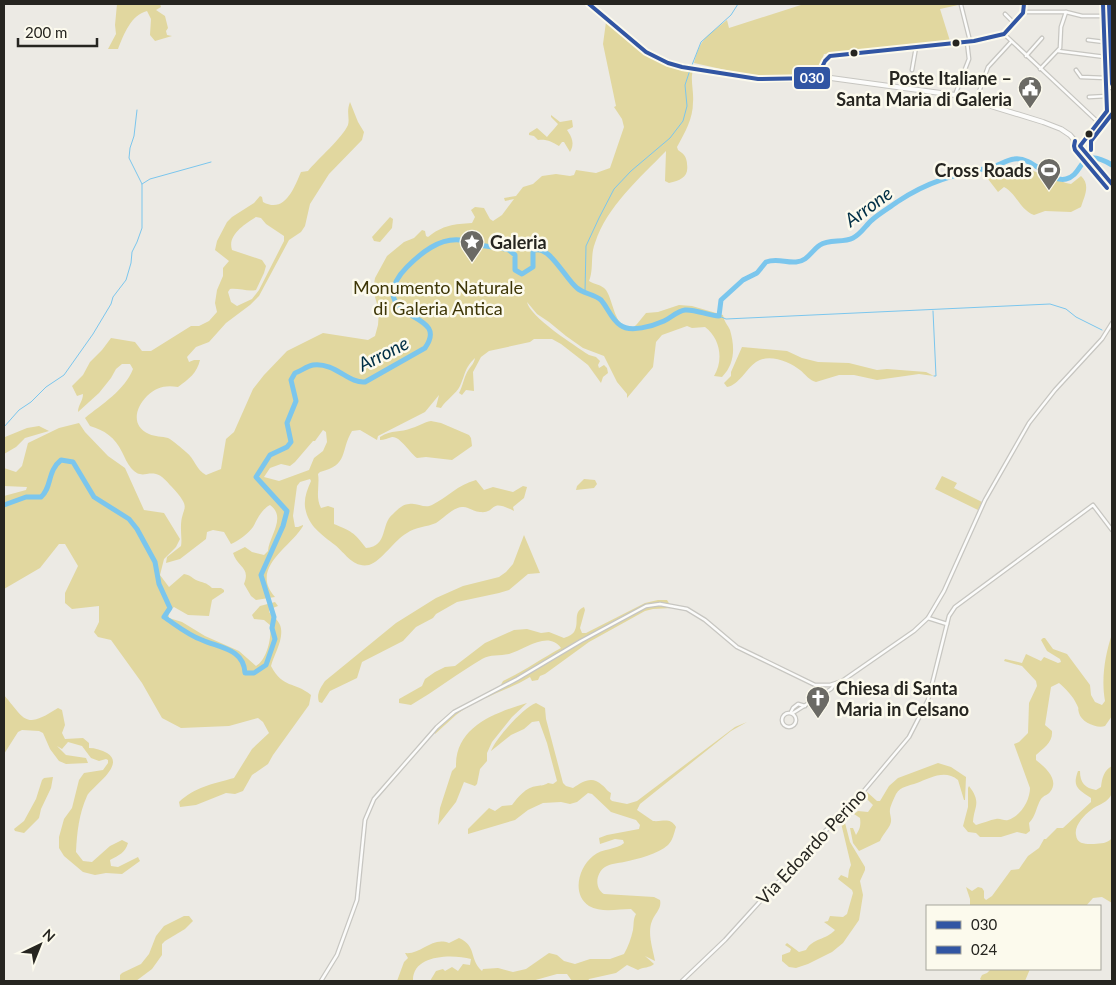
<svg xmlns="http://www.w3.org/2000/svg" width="1116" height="985" font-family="Lato,sans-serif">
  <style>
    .green { fill: #e1d79f; fill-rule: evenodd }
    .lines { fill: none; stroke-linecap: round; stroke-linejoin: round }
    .stream { stroke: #7bc6ed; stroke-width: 1 }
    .river { stroke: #7bc6ed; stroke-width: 5 }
    .minor-casing { stroke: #c7c6c1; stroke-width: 5 }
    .major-casing { stroke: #c7c6c1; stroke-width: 6 }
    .minor { stroke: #fcfcfb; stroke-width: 2.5 }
    .major { stroke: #fcfcfb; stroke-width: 4 }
    .bus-1-casing { stroke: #fcfaed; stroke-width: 8 }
    .bus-2-casing { stroke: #fcfaed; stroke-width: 8 }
    .bus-1 { stroke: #3155a3; stroke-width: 4 }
    .bus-2 { stroke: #3155a3; stroke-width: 4 }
    .bus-dot { fill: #262520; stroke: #fcfaed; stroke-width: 2 }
    .labels { text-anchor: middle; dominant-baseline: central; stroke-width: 5; stroke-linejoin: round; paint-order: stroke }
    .poi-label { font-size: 18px; font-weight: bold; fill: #262520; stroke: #fcfaed; text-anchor: end }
    .park-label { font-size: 18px; fill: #3e3607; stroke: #fcfaed }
    .street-label { font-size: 18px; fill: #262520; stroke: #fcfaed }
    .water-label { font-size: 19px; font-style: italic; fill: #002f46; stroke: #fcfaed }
    .line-badge { stroke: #fcfaed; stroke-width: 2 }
    .badge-label { font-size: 14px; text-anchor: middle; font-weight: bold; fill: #fff }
  </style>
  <rect width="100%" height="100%" fill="#eceae4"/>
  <!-- green -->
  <g class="green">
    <path d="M 117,4 L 160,4 L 161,7 L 156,10 L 165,16 L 168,28 L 166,31 L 167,35 L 172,36 L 155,41 L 150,35 L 151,19 L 147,11 C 131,15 124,34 118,49 L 108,49 L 116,34 L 115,25 Z"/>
    <path d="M 804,4 L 963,4 L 940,9 L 950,41 L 824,54 L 819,68 L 811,74 L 764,76 L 744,74 L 694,63 C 701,36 708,36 727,20 L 729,28 Z"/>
    <path d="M 606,22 L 656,60 L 693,70 C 690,80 694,91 693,102 C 693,119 685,132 677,147 L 678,150 C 680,152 683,153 684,155 C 686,157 687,162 687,164 C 689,177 681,180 669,183 L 665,181 L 666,151 C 640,178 607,206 595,243 C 590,255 594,269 589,281 C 595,285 601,284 606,290 C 614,302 614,328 632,329 L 637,324 L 646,313 L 658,312 L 679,305 L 692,306 L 723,315 C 724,322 728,325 730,330 C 735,347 735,364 722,377 L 714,376 C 724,360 720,338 705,327 L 692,328 L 687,326 L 662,335 L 656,342 L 653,367 L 627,398 L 627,394 L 617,382 L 604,356 L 583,348 L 566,336 L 549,322 L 537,314 L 527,302 C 530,317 574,345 589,355 L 596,357 L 600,361 L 598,365 L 599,368 L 604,365 L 607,368 L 608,373 L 603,377 L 601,383 L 588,365 L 561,344 L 552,339 L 534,339 L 530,342 L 489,351 L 481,357 L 473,372 L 474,391 L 466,390 L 462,395 L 459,393 C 463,386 464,376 469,369 C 472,365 474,363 475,358 C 464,369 466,373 460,386 C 456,394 446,400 441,408 L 436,407 L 439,395 L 425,412 L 378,436 L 377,440 L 360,430 L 352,431 C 340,451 349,465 320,472 L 318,474 C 320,486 315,496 321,508 L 328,506 L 334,508 L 334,524 C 351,531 354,532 366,548 C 389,546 380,524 393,514 C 397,510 403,504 409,504 C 417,502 424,509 432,505 C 448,497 457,485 476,480 L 484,490 L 493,487 L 513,492 L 523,486 L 527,487 L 524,498 L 513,507 L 514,511 C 488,497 497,514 480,512 C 473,512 468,506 462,507 C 452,508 444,518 436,523 C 427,527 415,527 407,533 C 394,540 382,561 369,565 C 353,568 346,554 335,545 C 321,534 308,526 305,507 C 304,498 307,490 311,481 L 310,479 L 300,482 L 297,486 L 293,516 L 295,527 L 298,527 L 303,525 L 303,526 C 291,547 249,568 275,597 L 256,600 L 251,596 L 244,584 C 251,567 237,567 233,553 L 245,547 L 252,552 L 264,555 L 268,551 C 269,536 287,517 270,505 C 261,510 258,518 253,527 C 249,533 238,541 231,544 L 224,532 L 213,530 L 207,532 L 206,539 L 180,559 L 166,563 L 167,557 L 181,546 C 182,540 181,536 181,530 C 180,504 195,512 171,486 C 167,482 162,475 156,474 C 145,472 141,479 131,468 C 127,463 125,458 122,452 C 115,437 104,430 90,426 L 85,418 C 102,404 125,390 133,369 L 130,364 L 122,364 L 116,369 L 111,378 L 99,393 L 78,412 C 78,405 83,401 83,394 L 77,396 L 72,386 L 83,375 L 90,362 L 102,350 L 111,338 L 135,342 L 142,351 L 151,351 L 191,326 L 199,326 L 209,321 L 217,312 L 215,303 L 217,290 L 223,276 L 223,268 L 229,261 L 215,250 L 217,241 L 227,222 L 232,217 L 254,203 L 260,196 L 262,197 L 263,202 C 285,214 294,188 301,172 L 308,171 C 317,160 343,137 348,125 C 350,118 346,112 350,102 L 358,122 L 364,132 L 362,140 L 329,174 L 310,204 L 305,226 L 301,232 L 289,240 L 259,296 L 250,305 L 226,323 L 209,342 L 196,347 L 187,357 L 189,362 L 194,360 L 200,360 C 197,373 189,379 178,387 C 165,385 157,387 147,396 C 135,408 131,426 149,434 C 155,437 162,436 168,438 C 174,441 181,448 186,452 C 195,459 196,470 206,475 L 221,469 L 226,439 L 234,432 L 253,389 L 264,375 L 287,351 L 323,333 L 368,340 L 375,336 L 378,325 L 379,311 L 373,290 L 375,278 L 387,256 L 404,242 L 414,238 L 422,230 L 425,231 L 426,236 L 428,237 C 443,225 454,224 472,223 L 475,217 L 471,210 L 475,207 L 484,208 L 490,219 L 493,221 L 502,215 L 514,199 L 505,201 L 504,198 L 516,196 L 523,187 L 533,184 L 542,176 L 556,174 L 570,176 L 574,175 L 576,170 L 596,173 L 610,168 L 624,127 L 622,119 L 614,107 L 616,106 L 603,44 ZM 256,217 L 261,218 L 266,224 L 284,236 L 284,241 L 259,290 L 252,299 L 237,306 L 231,302 L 228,292 L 230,289 C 239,288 248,292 256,290 L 264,273 L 266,266 L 262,260 L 232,250 C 227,235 245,224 256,217 ZM 323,430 L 326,432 L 327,442 L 323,451 L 314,458 L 309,470 L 279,481 L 264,477 L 270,468 L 281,464 L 290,466 L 295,462 L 313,441 L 315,441 Z"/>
    <path d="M 551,115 L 560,122 L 572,120 L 573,127 L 567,130 C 572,137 575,144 570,152 L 564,142 L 562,142 L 559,146 C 552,142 547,139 538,140 L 534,136 L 529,135 L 529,133 L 537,128 L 547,137 C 550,133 556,127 558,124 L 551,117 Z"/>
    <path d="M 1013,167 L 1028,169 L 1066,183 L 1071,184 L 1081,176 C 1091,185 1084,197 1081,207 L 1071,212 L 1045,211 L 1034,215 C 1020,210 1017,194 1004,187 L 998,192 L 988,179 Z"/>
    <polygon points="390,217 393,219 392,228 380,242 374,241 372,237"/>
    <path d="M 742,347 L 787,351 L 802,358 L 818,362 L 849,363 L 877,370 L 887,369 L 926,372 L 934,376 L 919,374 L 877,380 L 854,375 L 839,375 L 816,382 C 810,381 805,374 800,370 C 790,362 769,353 756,362 C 746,369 739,385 727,387 L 724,383 L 731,376 L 731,372 Z"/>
    <path d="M 431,421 L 441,423 L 469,435 L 471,438 L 472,446 L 452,460 L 426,457 L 417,458 C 410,453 400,436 392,437 C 388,438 384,440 380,440 L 380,437 C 392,429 400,433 412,428 C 419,426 424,422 431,421 Z"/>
    <path d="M 79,423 L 85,432 L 108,456 L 125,468 L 144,510 L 164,513 L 180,539 L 176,547 L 164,559 L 160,575 L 169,587 L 184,574 C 190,575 191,577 196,580 C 203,583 206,582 212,588 L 221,588 L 224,590 L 224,592 L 212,600 L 209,616 L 188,615 L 174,607 L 168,612 L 169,618 L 182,622 L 205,636 L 239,651 L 256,666 C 267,660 272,637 270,625 L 264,620 L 254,619 L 252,615 L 260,606 L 275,602 L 278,606 L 270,609 L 269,612 C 273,616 278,620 280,625 C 285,638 274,654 271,666 C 283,689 294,681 311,695 L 309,705 L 273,755 L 268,764 L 252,775 L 243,791 L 235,794 L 226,793 L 196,805 L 180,807 L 179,802 C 195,787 212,784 234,778 L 252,749 L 269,733 L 263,722 L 258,718 L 229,726 L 181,728 L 162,718 L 142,683 L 111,640 L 98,637 L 94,632 L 99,622 L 99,606 L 72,609 L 65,603 L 65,593 L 78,566 L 65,544 L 59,544 L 40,568 L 4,589 L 4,496 L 26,490 L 27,487 L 4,486 L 4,468 L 16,472 L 22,466 L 28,443 L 59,428 Z"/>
    <polygon points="39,426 49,431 25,438 16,447 4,454 5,437 27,428"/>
    <polygon points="942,476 957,483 954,488 982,502 978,510 935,489"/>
    <polygon points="584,479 595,480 597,484 594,488 576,490 577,486"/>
    <path d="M 524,535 L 540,573 L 528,574 L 509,590 L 499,593 L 457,602 L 436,614 L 433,618 L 416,627 L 403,641 L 362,662 L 357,678 L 330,691 L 322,703 L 319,702 C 316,694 321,687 325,681 L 396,623 L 436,598 L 463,586 L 499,577 L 506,572 L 513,564 Z"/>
    <path d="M 658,600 L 667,600 L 672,608 L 653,609 L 645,611 L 589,642 L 545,674 L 540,676 L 538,680 L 532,681 L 530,677 C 507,691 478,698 456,715 C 449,721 442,728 435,734 L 434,732 L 458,711 L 498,690 L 503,681 C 524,671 541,659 561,648 C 548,630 524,650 509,654 C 500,656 490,654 482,659 C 458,673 435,691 411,705 L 399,703 L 399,699 L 422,686 L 425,679 L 435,672 L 445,667 L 455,666 L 485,643 L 514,630 L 527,629 L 541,633 L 549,632 L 564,638 C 567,637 572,635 574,632 C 580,623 572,612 584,607 L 585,610 L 580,628 L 582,633 L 586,633 L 645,603 Z"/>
    <path d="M 1112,634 L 1112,716 L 1105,726 C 1097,729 1081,722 1079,713 C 1077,706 1080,711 1077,705 C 1073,696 1066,689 1059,683 L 1051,687 L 1045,725 L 1052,731 C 1053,743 1043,748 1036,755 L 1036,760 C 1045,767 1060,780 1050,792 C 1048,795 1044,795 1041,799 C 1036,807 1036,816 1029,823 L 1030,831 L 1026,834 L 1017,832 L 1001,837 L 980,837 L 976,833 L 968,832 L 963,826 L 968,807 L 968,788 L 969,786 C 982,803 974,806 973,822 L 976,825 C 983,823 990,820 996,819 C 1000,818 1004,821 1008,820 C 1021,816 1030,800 1030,788 L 1014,744 L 1019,742 L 1028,733 L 1029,703 L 1037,686 L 1036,681 L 1022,666 L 1004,661 L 1005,659 L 1022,663 L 1026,654 L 1041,661 L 1044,657 L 1058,663 L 1061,662 L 1060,659 L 1047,651 L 1041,640 L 1043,638 L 1045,638 L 1053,649 L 1067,654 L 1090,685 L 1091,695 L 1095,702 L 1102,705 L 1105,701 C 1101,679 1105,655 1112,634 Z"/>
    <path d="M 4,695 C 26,721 25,729 58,708 L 62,710 L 65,725 L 62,733 L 65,739 L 83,738 L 89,743 L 89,748 C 95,748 102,750 107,753 C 127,765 91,787 87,796 C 79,814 77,832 76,852 L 83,861 L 92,862 L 110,846 L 122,840 L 128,843 C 125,853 119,855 110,860 L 111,866 L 118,867 L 138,857 L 140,861 L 122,874 L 106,873 L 95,875 L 83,872 L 64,856 L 59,848 L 59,837 L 64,819 L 72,808 L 79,780 L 84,773 L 103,770 L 108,763 L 108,760 L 106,759 L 99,761 L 91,758 L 82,746 L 68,742 L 62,749 L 57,746 L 66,755 L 86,758 L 88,763 L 66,764 L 59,761 L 50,749 L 43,733 L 39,731 L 22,730 L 18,732 L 4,754 Z"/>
    <path d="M 527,703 L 512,717 L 492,742 L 487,753 L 487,761 L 480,769 L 477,784 L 475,786 L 464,782 L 456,802 L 438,825 L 440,808 L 452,771 L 456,767 C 455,727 494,713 527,703 Z"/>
    <path d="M 536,703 L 545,708 L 546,719 L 563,783 L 566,786 L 573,788 C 582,782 592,775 602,785 C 606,788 606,790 611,793 L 610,799 L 612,801 L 627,804 L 637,801 L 735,727 L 747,722 L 731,731 L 640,804 L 637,810 L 653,821 C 663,822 670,817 676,827 C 674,833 673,840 668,845 C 658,854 638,859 624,862 C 618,863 610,864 605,867 C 596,873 594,888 604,894 L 654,897 L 660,900 C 662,909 655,913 652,921 C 647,933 653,949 655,961 L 645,956 L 654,964 C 650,968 643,967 638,970 L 627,965 L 616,973 L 589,979 L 588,981 L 572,981 L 567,974 L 557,974 L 532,981 L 430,981 L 436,971 L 443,969 L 445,971 L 452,967 L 458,971 L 463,964 L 470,965 L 471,959 C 453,954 412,954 413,981 L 397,981 L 404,962 L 408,958 L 405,953 C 421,955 432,936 449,943 L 459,938 C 477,946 469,959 482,971 L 483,969 L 498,968 L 513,972 L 526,969 L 549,953 L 557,955 L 564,961 L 575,964 L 590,959 L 610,959 L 624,954 C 628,947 631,939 633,930 C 634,924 633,919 636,914 L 631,909 C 618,909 601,913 589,906 C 571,894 579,867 593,856 C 602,848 617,850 624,843 L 623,840 L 615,839 L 600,844 L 599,838 L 607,835 L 639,829 L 640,825 L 636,820 L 611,812 L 592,794 L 588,793 L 577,802 L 570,804 L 561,802 L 543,803 L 528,810 L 515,820 L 468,834 L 468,829 L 489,808 L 495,811 L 502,806 L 512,805 C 518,797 526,787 537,786 C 542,785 543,786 548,783 L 553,784 L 557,781 L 547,743 L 539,721 L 532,722 L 524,729 L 511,735 L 491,751 C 496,738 523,708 536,703 Z"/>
    <path d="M 938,763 L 951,767 L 966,777 L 965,800 L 964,800 L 958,780 C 945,769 930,778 917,783 C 909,786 901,786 896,794 C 894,798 891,805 890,809 C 889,815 893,819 890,825 C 887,831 883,834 880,841 L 859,851 L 853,843 L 850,828 L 853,828 L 856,835 C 860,829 861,825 860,818 L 854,814 L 858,811 L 868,812 L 873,805 L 864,796 L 867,792 L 877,801 L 880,801 L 889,786 L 898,778 Z"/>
    <path d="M 1112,766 C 1112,775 1115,789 1110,797 C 1105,804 1097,805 1091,810 C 1084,815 1074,826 1076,835 C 1077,845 1087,844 1094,844 C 1101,843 1107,844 1112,838 L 1112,903 L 1102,897 L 1093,898 L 1086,906 L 970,906 L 970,899 L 966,887 L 972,891 L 978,887 L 982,888 L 984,891 L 984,898 L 986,900 L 992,896 L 1011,870 L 1019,869 L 1028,856 L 1039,848 L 1044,839 L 1046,839 L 1057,828 L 1063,828 L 1091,802 L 1091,798 C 1078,789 1072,787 1078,771 L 1080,771 C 1080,783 1085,788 1096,790 L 1101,787 C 1102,778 1104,770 1112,766 Z"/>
    <polygon points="53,777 51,788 41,809 39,818 24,833 15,831 14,829 24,821 36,799 42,780 44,778"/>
    <path d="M 844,819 L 850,842 L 865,867 L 865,870 L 860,881 L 863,895 L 859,920 L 843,943 L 832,952 L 808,964 L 796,968 L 789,967 L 782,961 L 782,955 L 790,952 L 791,949 L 785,945 L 787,943 L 799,952 L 806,950 C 813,938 826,940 835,930 L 824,922 L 828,921 L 830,916 L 843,917 L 847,914 L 853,893 L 852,890 L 838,879 L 841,875 L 848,878 L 849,870 L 851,865 L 841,823 Z"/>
    <polygon points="184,916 189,916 193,921 185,929 165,941 162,944 162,955 152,969 136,981 120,981 120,975 122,973 141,964 149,954 156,936 164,926"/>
    <polygon points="991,969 1030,969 1025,981 982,981 980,979 982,975 987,973"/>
  </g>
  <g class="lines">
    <!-- stream -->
    <g class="stream">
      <polyline points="692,65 701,42 731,15 738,4"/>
      <polyline points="142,184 150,179 211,162"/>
      <polyline points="585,292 586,246 599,218 614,189 631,171 670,138 683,121 687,106 685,85 690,70"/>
      <polyline points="933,311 936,376 934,376"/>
      <polyline points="719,316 726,319 1050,304 1066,309 1076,317 1102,330"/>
      <polyline points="4,427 19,410 31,402 46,387 64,375 93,334 111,304 113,297 126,280 131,263 132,252 137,242 142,228 142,184 129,158 130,148 134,136 137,110"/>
    </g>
    <!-- river -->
    <path class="river" d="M 4,505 L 26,497 L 41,497 C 52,488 47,471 61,460 L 73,462 L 94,497 L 129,519 L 137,529 L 155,562 L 159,584 L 170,608 L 164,617 C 176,625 188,635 202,640 C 220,648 244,649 245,673 L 254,673 L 266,665 L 275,639 L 272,628 L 274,617 L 261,575 L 283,526 L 287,511 L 256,477 L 270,455 L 287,447 L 291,442 L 287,423 L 296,401 L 291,380 L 295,373 C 301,371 307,366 313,365 C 335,362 349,384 365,382 L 425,348 C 447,317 395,320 393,294 C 393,284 400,274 407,267 C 421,253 439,238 460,240 C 466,241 472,244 479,245 C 489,247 499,247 509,250 L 515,255 L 515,270 L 522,274 L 533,267 L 533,251 C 548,242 566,280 577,288 C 584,294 594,294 601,300 C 608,308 611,319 620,325 C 630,333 653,326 664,321 C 671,318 677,311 685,310 C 696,309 708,316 719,316 L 721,300 L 743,280 L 757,273 L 766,262 C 777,258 786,263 796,262 C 808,261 811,251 820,245 C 829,239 843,243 853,238 C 861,234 866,225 872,220 C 880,213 889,208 897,202 C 930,180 955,175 992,167 C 1000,165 1006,160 1014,159 C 1033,156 1049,183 1066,179 C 1085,175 1077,144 1112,165"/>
    <!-- minor casing -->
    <g class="minor-casing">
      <g id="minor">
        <polyline points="961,5 970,41"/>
        <polyline points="1024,12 1066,12 1082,16 1104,16"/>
        <polyline points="1005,14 1014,23"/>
        <polyline points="1104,14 1112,14"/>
        <polyline points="1004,34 1099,123"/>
        <polyline points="1088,40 1104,42"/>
        <polyline points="1058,51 1105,57"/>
        <polyline points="1105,52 1112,51"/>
        <polyline points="1026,56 1042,38"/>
        <polyline points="1040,69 1060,48 1061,27 1066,12"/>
        <polyline points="912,70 916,47"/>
        <polyline points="1076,70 1081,77 1106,78"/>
        <polyline points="809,77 822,67"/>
        <path d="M 817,78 C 823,71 822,61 830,56 L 974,41 L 1004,34 L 1023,13 L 1024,4"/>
        <polyline points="1107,87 1112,88"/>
        <polyline points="955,95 969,59 967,42"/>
        <polyline points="1089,97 1107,96"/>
        <polyline points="976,100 988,67 1011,42"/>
        <polyline points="1107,111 1112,111"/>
        <polyline points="928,618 947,624"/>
        <polyline points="791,712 793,708 798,704 805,706"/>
        <polyline points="793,713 831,689 834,685"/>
        <circle cx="789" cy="720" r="7"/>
        <polyline points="321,981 337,955 357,900 365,820 374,799 437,727 454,712 517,679 581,641 646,606 660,604 687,609 705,620 737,647 815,685 830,685 842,681 914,631 928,618 944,591 985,500 1029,423 1055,390 1102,339 1112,323"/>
        <polyline points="682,981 725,940 774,886 800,862 825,831 852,809 862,793 909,737 928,700 949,616 955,607 1093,505 1112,530"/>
      </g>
    </g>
    <!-- major casing -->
    <g class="major-casing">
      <g id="major">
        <polyline points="589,4 646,52 657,58 675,65 749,78 767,80 831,78 955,95 1043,122 1061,129 1070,135 1112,184"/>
        <polyline points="1080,146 1102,120 1107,111 1103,4"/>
      </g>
    </g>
    <!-- minor -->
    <use href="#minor" class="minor"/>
    <!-- major -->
    <use href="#major" class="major"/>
    <!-- bus-1 casing -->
    <g class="bus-1-casing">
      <g id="bus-1">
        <polyline points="589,4 646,52 668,63 682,67 758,79 817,78 825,61 830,56 974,41 1004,34 1023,13 1024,4"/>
        <polyline points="1103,4 1107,111 1080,146 1112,184"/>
      </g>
    </g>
    <!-- bus-2 casing -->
    <g class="bus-2-casing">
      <g id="bus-2">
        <polyline points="1109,4 1112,84"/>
        <polyline points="1075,141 1074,146 1075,150 1107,188"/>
        <polyline points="1091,150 1091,141 1112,114"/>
      </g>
    </g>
    <!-- bus-1 -->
    <use href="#bus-1" class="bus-1"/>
    <!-- bus-2 -->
    <use href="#bus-2" class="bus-2"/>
  </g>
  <!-- icons -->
  <defs>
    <g id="civic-pin" transform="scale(1.25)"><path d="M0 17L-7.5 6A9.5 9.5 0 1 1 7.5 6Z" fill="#6b6a65" stroke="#fcfaed"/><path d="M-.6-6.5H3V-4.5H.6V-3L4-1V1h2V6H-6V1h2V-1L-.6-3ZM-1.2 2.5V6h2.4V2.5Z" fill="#fff"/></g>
    <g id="stadium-pin" transform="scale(1.25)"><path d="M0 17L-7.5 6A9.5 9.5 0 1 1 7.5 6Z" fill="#6b6a65" stroke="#fcfaed"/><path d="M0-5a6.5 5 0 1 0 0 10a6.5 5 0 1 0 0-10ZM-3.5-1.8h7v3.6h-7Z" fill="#fff"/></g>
    <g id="sight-pin" transform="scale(1.25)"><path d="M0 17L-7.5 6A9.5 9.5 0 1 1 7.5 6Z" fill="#6b6a65" stroke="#fcfaed"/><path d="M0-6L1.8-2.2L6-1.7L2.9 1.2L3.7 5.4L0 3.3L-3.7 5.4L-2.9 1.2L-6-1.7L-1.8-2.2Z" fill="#fff"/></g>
    <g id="church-pin" transform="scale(1.25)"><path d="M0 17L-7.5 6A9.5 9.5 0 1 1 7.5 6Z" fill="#6b6a65" stroke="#fcfaed"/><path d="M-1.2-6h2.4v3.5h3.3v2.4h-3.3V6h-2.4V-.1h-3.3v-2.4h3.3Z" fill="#fff"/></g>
  </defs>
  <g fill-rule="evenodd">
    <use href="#civic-pin" x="1030" y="88"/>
    <use href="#stadium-pin" x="1049" y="170"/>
    <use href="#sight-pin" x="472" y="242"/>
    <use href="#church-pin" x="818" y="698"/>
  </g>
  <!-- markers -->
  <g class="bus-dot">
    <circle cx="956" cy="43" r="4.5"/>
    <circle cx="854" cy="53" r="4.5"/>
    <circle cx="1089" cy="134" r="4.5"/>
  </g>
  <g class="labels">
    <!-- poi labels -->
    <g class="poi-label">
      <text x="1012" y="78">Poste Italiane –<tspan x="1012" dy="21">Santa Maria di Galeria</tspan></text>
      <text x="1032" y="170">Cross Roads</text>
      <text x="490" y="242" text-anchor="start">Galeria</text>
      <text x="836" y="688" text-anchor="start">Chiesa di Santa<tspan x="836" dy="21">Maria in Celsano</tspan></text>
    </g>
    <!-- park labels -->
    <g class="park-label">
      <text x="438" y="287">Monumento Naturale<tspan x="438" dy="21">di Galeria Antica</tspan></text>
    </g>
    <!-- street labels -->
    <g class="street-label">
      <text transform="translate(811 846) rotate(-47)">Via Edoardo Perino</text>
    </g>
    <!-- water labels -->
    <g class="water-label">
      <text transform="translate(868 206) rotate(-36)">Arrone</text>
      <text transform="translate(383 353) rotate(-27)">Arrone</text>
    </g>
  </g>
  <rect class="line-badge" x="793" y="66" width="38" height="24" rx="5" fill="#3155a3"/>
  <g class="badge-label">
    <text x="812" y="83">030</text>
  </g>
  <!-- border -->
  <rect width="1116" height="985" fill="none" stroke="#262520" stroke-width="10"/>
  <!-- legend -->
  <rect x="926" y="905" width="175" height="65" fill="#fcfaed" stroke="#a6a59b"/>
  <rect x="936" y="921" width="25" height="8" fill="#3155a3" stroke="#a6a59b"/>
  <text x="971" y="930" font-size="15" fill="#262520">030</text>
  <rect x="936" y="946" width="25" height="8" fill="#3155a3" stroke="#a6a59b"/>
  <text x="971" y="955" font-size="15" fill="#262520">024</text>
  <!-- north arrow -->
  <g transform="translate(40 945) rotate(43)" stroke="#fcfaed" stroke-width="4" paint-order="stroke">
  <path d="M0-4L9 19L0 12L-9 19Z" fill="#262520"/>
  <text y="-8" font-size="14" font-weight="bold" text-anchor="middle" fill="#262520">N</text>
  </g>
  <!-- scale -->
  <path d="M18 38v8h79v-8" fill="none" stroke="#262520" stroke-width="2.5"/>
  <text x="25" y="38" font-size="15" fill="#262520" stroke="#fcfaed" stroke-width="4" paint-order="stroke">200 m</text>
</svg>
